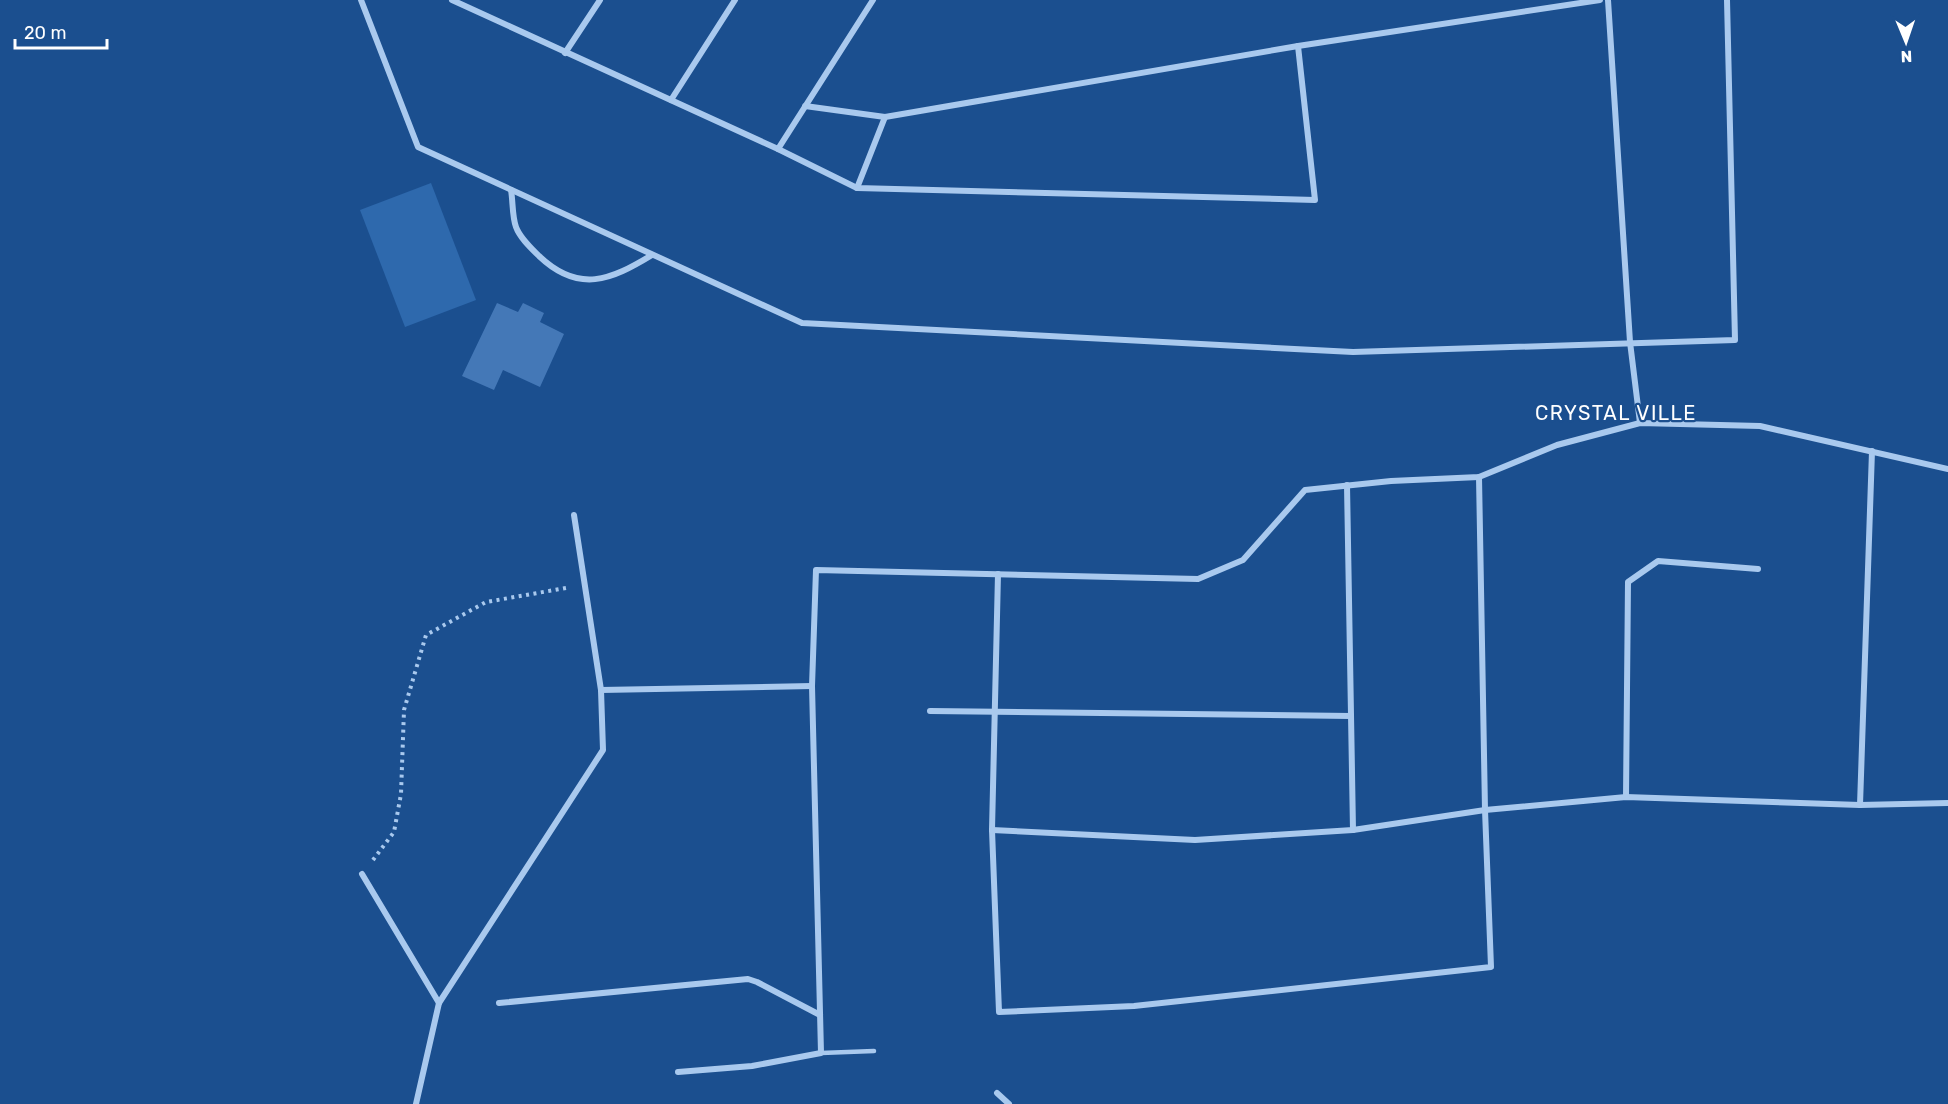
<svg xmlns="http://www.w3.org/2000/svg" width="1948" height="1104" font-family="Rubik,sans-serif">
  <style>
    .green { fill: #2e69ad }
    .building { fill: #4478b7 }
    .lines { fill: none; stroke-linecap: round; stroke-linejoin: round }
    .path { stroke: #a9c9ee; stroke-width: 4; stroke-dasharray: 3 4.5; stroke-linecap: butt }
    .service { stroke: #a9c9ee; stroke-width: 4.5 }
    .minor { stroke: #a9c9ee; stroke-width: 6 }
    .labels { text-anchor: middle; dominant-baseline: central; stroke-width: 4.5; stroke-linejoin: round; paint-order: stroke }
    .neighbourhood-label { font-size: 20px; letter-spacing: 1.5px; fill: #fff; stroke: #1b4f8f }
  </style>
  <rect width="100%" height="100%" fill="#1b4f8f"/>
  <!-- green -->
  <polygon class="green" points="431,183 476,300 405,327 360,210"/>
  <!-- building -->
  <polygon class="building" points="497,303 518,312 523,303 544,313 540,322 564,334 540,387 503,370 494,390 462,376"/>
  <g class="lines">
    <!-- path -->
    <polyline class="path" points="373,860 394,832 401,794 404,710 426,635 486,602 566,588"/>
    <!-- service -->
    <polyline class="service" points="821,1053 874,1051"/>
    <!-- minor -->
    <g class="minor">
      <polyline points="361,0 418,147 802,323 1353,352 1735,340 1727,0"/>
      <polyline points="452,0 778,149 857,188 1315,200 1298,46"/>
      <polyline points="1608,0 1630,342 1640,423"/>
      <polyline points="565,53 600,0"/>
      <polyline points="671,100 735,0"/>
      <polyline points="805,106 885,117 1298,46 1600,0"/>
      <polyline points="778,149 873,0"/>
      <polyline points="857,188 885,117"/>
      <path d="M 511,190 C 513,201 512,216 516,227 C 520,238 531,248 539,256 C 579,294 611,280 652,255"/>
      <polyline points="1347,485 1353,830"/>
      <polyline points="998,574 992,830 999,1012 1134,1006 1491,967 1485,810 1479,477"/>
      <polyline points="601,690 812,686"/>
      <polyline points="930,711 1351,716"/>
      <polyline points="1626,797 1628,582 1658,561 1758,569"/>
      <polyline points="1860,805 1872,451"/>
      <polyline points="992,830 1195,840 1353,830 1485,810 1626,797 1860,805 1948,803"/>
      <polyline points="362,874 439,1003 416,1104"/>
      <polyline points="439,1003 603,750 601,690 574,515"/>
      <polyline points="499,1003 748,979 757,982 820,1015"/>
      <polyline points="678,1072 752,1066 821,1053 812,686 816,570 1198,579 1243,560 1305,490 1391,481 1479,477 1557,445 1640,423 1760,426 1948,469"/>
      <polyline points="997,1093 1009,1104"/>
    </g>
  </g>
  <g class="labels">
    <!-- neighbourhood labels -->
    <g class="neighbourhood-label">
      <text x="1616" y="413">CRYSTAL VILLE</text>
    </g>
  </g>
  <!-- north arrow -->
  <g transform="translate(1906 42) rotate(178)" stroke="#1b4f8f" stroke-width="4.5" paint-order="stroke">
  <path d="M0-4.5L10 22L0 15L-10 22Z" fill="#ffffff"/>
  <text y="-9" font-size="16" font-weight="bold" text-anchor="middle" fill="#ffffff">N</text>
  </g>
  <!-- scale -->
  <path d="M15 39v9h92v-9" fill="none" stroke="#ffffff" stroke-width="3"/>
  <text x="24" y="39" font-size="18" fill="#ffffff" stroke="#1b4f8f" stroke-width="4.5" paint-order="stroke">20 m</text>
</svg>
